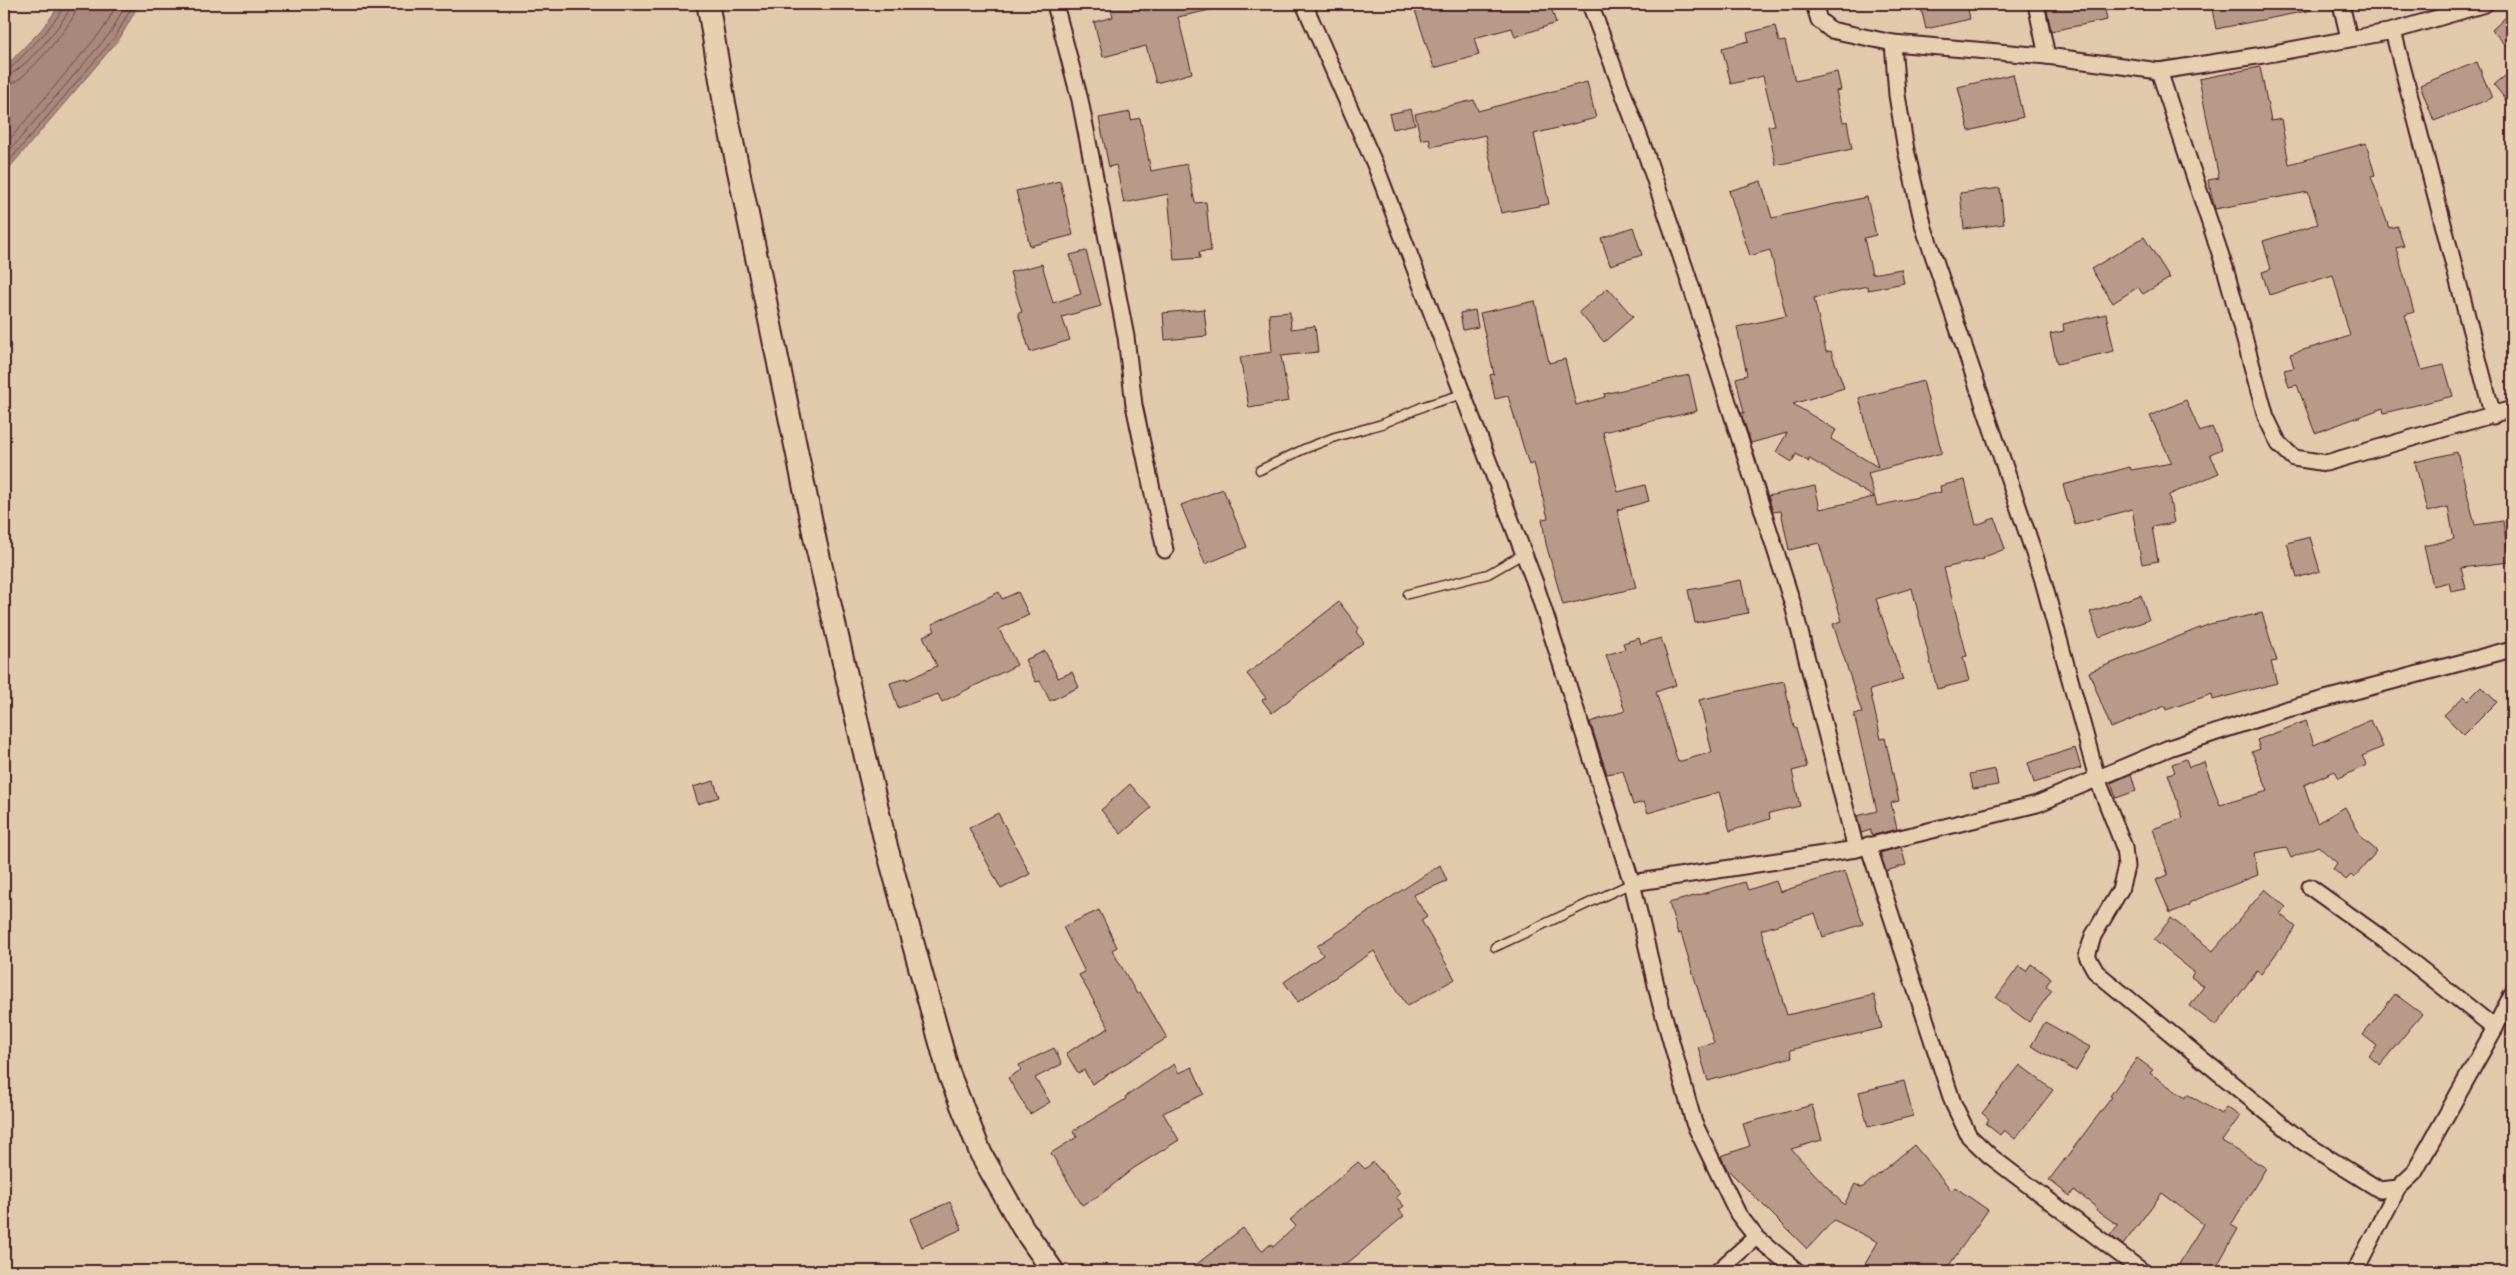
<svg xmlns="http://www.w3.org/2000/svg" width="2516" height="1275" font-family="Dekko,sans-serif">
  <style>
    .water { fill: #a7887a; stroke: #825e5a }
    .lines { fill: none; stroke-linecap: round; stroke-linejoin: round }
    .shore { stroke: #6f494b; stroke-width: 1 }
    .building { fill: #b79a87; stroke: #4a1f2b }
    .lane-casing { stroke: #4a1f2b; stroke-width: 11 }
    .street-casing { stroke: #4a1f2b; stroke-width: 19 }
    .secondary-casing { stroke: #4a1f2b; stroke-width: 25 }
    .lane { stroke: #e7d0b0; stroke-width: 8 }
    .street { stroke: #e7d0b0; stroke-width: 15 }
    .secondary { stroke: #e7d0b0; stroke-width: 21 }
  </style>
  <rect width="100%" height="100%" fill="#e1c9ab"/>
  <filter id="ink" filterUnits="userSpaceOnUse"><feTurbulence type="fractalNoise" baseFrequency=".02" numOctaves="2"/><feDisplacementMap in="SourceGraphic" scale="10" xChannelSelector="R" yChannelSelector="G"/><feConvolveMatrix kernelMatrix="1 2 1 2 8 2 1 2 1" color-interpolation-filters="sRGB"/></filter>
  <g filter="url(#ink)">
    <!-- water -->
    <polygon class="water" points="61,4 139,4 120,38 4,174 4,68 41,30"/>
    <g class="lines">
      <!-- shore -->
      <g class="shore">
        <polyline points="4,71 9,70 45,33 63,9 64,4"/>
        <path d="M 4,77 C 18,77 70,18 71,4"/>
        <path d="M 4,85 C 8,85 11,84 15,82 C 29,74 78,20 78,4"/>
        <polyline points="4,146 104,28 117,4"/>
        <polyline points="4,157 111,32 126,4"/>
        <polyline points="4,167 116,36 133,4"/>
      </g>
    </g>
    <!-- building -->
    <g class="building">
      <polygon points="1119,4 1209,4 1210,10 1178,17 1192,73 1156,83 1146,46 1103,57 1094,22 1113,17 1110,6"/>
      <polygon points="1413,4 1550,4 1556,23 1515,37 1512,28 1474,38 1479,55 1434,68"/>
      <polygon points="1920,4 1967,4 1970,19 1926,29"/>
      <polygon points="2046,4 2104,4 2107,20 2051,31"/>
      <polygon points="2211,4 2311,4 2312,10 2216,29"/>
      <polygon points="2512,11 2512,52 2492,30"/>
      <polygon points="1775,26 1779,42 1785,41 1795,81 1837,72 1841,90 1836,91 1843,122 1847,121 1852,149 1776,165 1768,126 1775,125 1763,76 1731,84 1722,48 1749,41 1747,33"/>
      <polygon points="2477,62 2492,98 2434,121 2420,85"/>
      <polygon points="2260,67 2271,121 2281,119 2289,164 2366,143 2375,175 2371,176 2389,228 2397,226 2404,246 2396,248 2414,312 2405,315 2422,370 2444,365 2453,396 2384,413 2383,408 2315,433 2297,385 2289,387 2284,370 2294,368 2290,354 2350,336 2333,275 2269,295 2262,272 2271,269 2263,241 2318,224 2308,192 2215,209 2208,180 2219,178 2199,79"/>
      <polygon points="2512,70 2512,107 2494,85"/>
      <polygon points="2013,74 2023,117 1969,131 1958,87"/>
      <polygon points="1587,82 1596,118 1534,134 1549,204 1501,213 1485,135 1431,147 1429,138 1421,140 1415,114 1474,100 1478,111"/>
      <polygon points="1411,109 1415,124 1393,129 1389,114"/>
      <polygon points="1130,112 1131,120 1140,118 1151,171 1187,164 1195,203 1206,202 1211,251 1199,252 1200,258 1174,260 1168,194 1124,203 1116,165 1109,167 1099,118"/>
      <polygon points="1060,181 1073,235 1030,246 1016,191"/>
      <polygon points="1761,181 1772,218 1867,197 1876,235 1864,238 1872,274 1901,269 1904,283 1868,290 1867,286 1814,298 1826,352 1831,351 1844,388 1793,404 1836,430 1831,439 1878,467 1859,398 1923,381 1942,453 1868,473 1877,506 1941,492 1940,486 1965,480 1976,525 1995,518 2005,549 1984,557 1984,559 1944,568 1967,656 1963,657 1969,681 1937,689 1912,588 1876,599 1903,680 1870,690 1881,739 1885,738 1899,801 1891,803 1897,829 1874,835 1871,834 1871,830 1861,833 1857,816 1877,811 1854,714 1862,713 1833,624 1842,621 1819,543 1789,550 1781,511 1773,512 1768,496 1815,486 1820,509 1874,497 1808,458 1809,462 1796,454 1792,462 1776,452 1787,433 1751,443 1741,413 1744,413 1736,378 1747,375 1737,327 1786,316 1770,250 1750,256 1729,191"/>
      <polygon points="2000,188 2004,224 1964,229 1960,193"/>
      <polygon points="1633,227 1642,255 1610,265 1601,238"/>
      <polygon points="2144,237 2170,278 2143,294 2138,287 2113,303 2091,269"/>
      <polygon points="1086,251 1101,306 1062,317 1070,340 1030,352 1018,313 1022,312 1010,272 1042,264 1053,303 1081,294 1070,255"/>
      <polygon points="1608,288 1633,317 1604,342 1579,312"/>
      <polygon points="1535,301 1549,363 1565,359 1576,405 1605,397 1604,394 1689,375 1697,411 1603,432 1618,492 1645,485 1649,501 1617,510 1636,588 1563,605 1546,544 1542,519 1548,518 1534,463 1529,465 1508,396 1495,399 1490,375 1494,374 1480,313"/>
      <polygon points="1204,309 1207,336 1165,340 1163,313"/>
      <polygon points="1475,310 1478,327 1463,330 1460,313"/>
      <polygon points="1290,312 1291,329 1315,326 1318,352 1281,356 1289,401 1249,408 1240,357 1272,352 1269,314"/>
      <polygon points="2106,314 2114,351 2057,364 2050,334 2064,331 2063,324"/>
      <polygon points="2186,400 2200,432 2212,427 2222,449 2210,454 2219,473 2169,495 2174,523 2152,527 2158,561 2142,564 2132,509 2075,525 2063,485 2130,467 2131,470 2172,463 2150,416"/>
      <polygon points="2457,452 2475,525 2503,521 2509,562 2461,568 2466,589 2451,592 2449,582 2433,586 2424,546 2454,539 2448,507 2427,512 2415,462"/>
      <polygon points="1223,489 1247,547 1205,564 1181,505"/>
      <polygon points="2310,537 2320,571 2297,578 2287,543"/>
      <polygon points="1741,580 1748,613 1695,623 1688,590"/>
      <polygon points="999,592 1002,599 1018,592 1029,615 999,629 1017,665 942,702 938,694 898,708 890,683 907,678 907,680 937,666 923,636 935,631 932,624"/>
      <polygon points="2141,595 2149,620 2099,637 2090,612"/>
      <polygon points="1339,602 1359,628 1356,632 1364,642 1272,713 1262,700 1266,698 1247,674"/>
      <polygon points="2262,613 2277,661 2271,662 2277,683 2213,700 2212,694 2166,710 2165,706 2111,728 2089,672 2210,624"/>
      <polygon points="1639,638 1641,644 1661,638 1676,685 1656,692 1678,762 1712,752 1699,700 1784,681 1794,728 1796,728 1807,767 1792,771 1800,806 1769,813 1770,819 1730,831 1719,792 1648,813 1644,802 1633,805 1623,771 1607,774 1590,722 1625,711 1606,655 1625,649 1623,643"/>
      <polygon points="1045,651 1058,678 1072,672 1079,687 1050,701 1040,681 1036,682 1025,660"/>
      <polygon points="2481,687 2497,702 2464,735 2444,715 2464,696 2468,700"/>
      <polygon points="2371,720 2383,747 2362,756 2367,765 2339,778 2335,771 2304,785 2317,823 2345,807 2362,838 2377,851 2354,878 2351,875 2346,880 2333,869 2337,863 2318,846 2291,858 2286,847 2254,853 2258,875 2200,898 2189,903 2190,905 2170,913 2156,880 2168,875 2153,829 2183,818 2168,774 2175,772 2172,764 2186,759 2189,767 2204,762 2220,805 2268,791 2252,752 2260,749 2257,740 2306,721 2314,745"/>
      <polygon points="2075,748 2081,768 2034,783 2028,763"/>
      <polygon points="1995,769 1998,785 1973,789 1970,774"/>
      <polygon points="2131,774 2136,791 2116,798 2111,783"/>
      <polygon points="714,781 719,797 698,804 693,787"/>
      <polygon points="1130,784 1151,808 1121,834 1101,810"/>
      <polygon points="998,813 1030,874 1001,889 969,828"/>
      <polygon points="1901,847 1906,865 1886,871 1880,853"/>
      <polygon points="1440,865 1447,881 1413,895 1427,916 1421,920 1455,979 1407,1006 1374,951 1298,1002 1284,982 1323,955 1317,946"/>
      <polygon points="1845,871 1863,924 1823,937 1815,913 1761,930 1787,1015 1874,995 1882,1028 1790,1050 1792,1057 1708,1081 1698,1047 1714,1043 1681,933 1678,934 1669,903 1745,882 1748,890 1776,881 1780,892"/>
      <polygon points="2265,889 2286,907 2280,914 2296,927 2261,974 2257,971 2216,1026 2190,1006 2204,986 2191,977 2194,972 2154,940 2171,918 2213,951"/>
      <polygon points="1099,910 1117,947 1112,950 1137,994 1140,992 1167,1038 1092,1084 1084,1070 1078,1073 1066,1053 1109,1028 1079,975 1085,972 1063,927"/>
      <polygon points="2031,964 2051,978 2046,986 2052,990 2029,1022 1996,998 2019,966 2026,971"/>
      <polygon points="2395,994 2422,1014 2380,1065 2369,1056 2377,1046 2363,1035"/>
      <polygon points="2045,1022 2090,1047 2076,1071 2031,1046"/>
      <polygon points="1054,1048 1062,1064 1035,1078 1050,1102 1030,1114 1008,1078 1021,1070 1019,1065"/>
      <polygon points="2137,1058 2153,1070 2150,1073 2185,1098 2187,1094 2221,1114 2226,1107 2240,1116 2222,1141 2266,1168 2231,1225 2238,1229 2214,1271 2175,1271 2203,1224 2162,1193 2123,1245 2110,1235 2118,1225 2096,1210 2097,1208 2074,1190 2070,1196 2049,1180 2112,1097 2110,1096"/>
      <polygon points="1174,1064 1179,1073 1192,1067 1204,1094 1163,1113 1179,1140 1134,1168 1100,1195 1082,1205 1051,1153 1077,1137 1073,1131 1126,1099 1125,1097"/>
      <polygon points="2020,1065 2053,1090 2015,1139 2004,1130 2000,1135 1986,1124 1989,1119 1982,1113"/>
      <polygon points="1904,1081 1913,1116 1868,1127 1859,1092"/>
      <polygon points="1812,1105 1822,1140 1791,1149 1844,1205 1855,1184 1862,1188 1914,1145 1952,1191 1955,1187 1988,1210 1945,1271 1861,1271 1878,1242 1834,1220 1807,1249 1727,1169 1721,1156 1750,1146 1743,1124"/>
      <polygon points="1358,1162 1365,1169 1373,1162 1400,1193 1396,1197 1404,1206 1399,1210 1404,1216 1338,1271 1188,1271 1243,1228 1262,1251 1271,1244 1273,1247 1296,1226 1290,1220"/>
      <polygon points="950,1202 962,1229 922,1247 910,1219"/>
    </g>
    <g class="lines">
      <!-- lane casing -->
      <g class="lane-casing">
        <g id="lane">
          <polyline points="1260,470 1304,449 1335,437 1382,424 1424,406 1463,394"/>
          <polyline points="1408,594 1488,574 1523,554"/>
          <polyline points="1495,947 1632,883"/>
        </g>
      </g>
      <!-- street casing -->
      <g class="street-casing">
        <g id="street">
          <polyline points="1055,4 1080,100 1126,337 1134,405 1165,550"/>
          <polyline points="1304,4 1376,167 1535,583 1632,883 1660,1002 1694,1123 1738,1214 1756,1237 1797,1271"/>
          <polyline points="1590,4 1646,154 1688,277 1793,605 1856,849"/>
          <polyline points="1814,4 1819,20 1831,30 1893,43 2047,56 2159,71 2263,55 2393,31 2485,4"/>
          <polyline points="2036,4 2047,56"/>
          <polyline points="2341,4 2349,38"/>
          <polyline points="2393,31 2493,416"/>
          <polyline points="1893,43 1897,95 1906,150 1924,228 2042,577 2097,778 2124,847 2126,867 2120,890 2093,936 2087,956 2096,972 2303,1142 2380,1190 2398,1188 2414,1173 2495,1028 2384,940 2310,887"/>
          <polyline points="2159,71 2225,268 2266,417 2279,444 2294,458 2326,463 2512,409"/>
          <polyline points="1868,845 1953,1103 1969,1136 1990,1156 2142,1271"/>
          <polyline points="1632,883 1856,849 2037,804 2169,748 2284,710 2512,649"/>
          <polyline points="2495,1028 2512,994"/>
          <polyline points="1718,1271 1756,1237"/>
          <polyline points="2355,1271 2398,1188"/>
        </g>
      </g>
      <!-- secondary casing -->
      <g class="secondary-casing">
        <polyline id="secondary" points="708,4 724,101 816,544 885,841 949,1074 981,1154 1023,1228 1053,1271"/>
      </g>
      <!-- lane -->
      <use href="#lane" class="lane"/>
      <!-- street -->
      <use href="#street" class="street"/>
      <!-- secondary -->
      <use href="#secondary" class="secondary"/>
    </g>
  </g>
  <!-- margin -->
  <rect width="2516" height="1275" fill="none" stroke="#e7d0b0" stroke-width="20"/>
  <rect x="10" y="10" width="2496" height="1255" fill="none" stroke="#4a1f2b" stroke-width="2" filter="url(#ink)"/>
</svg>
